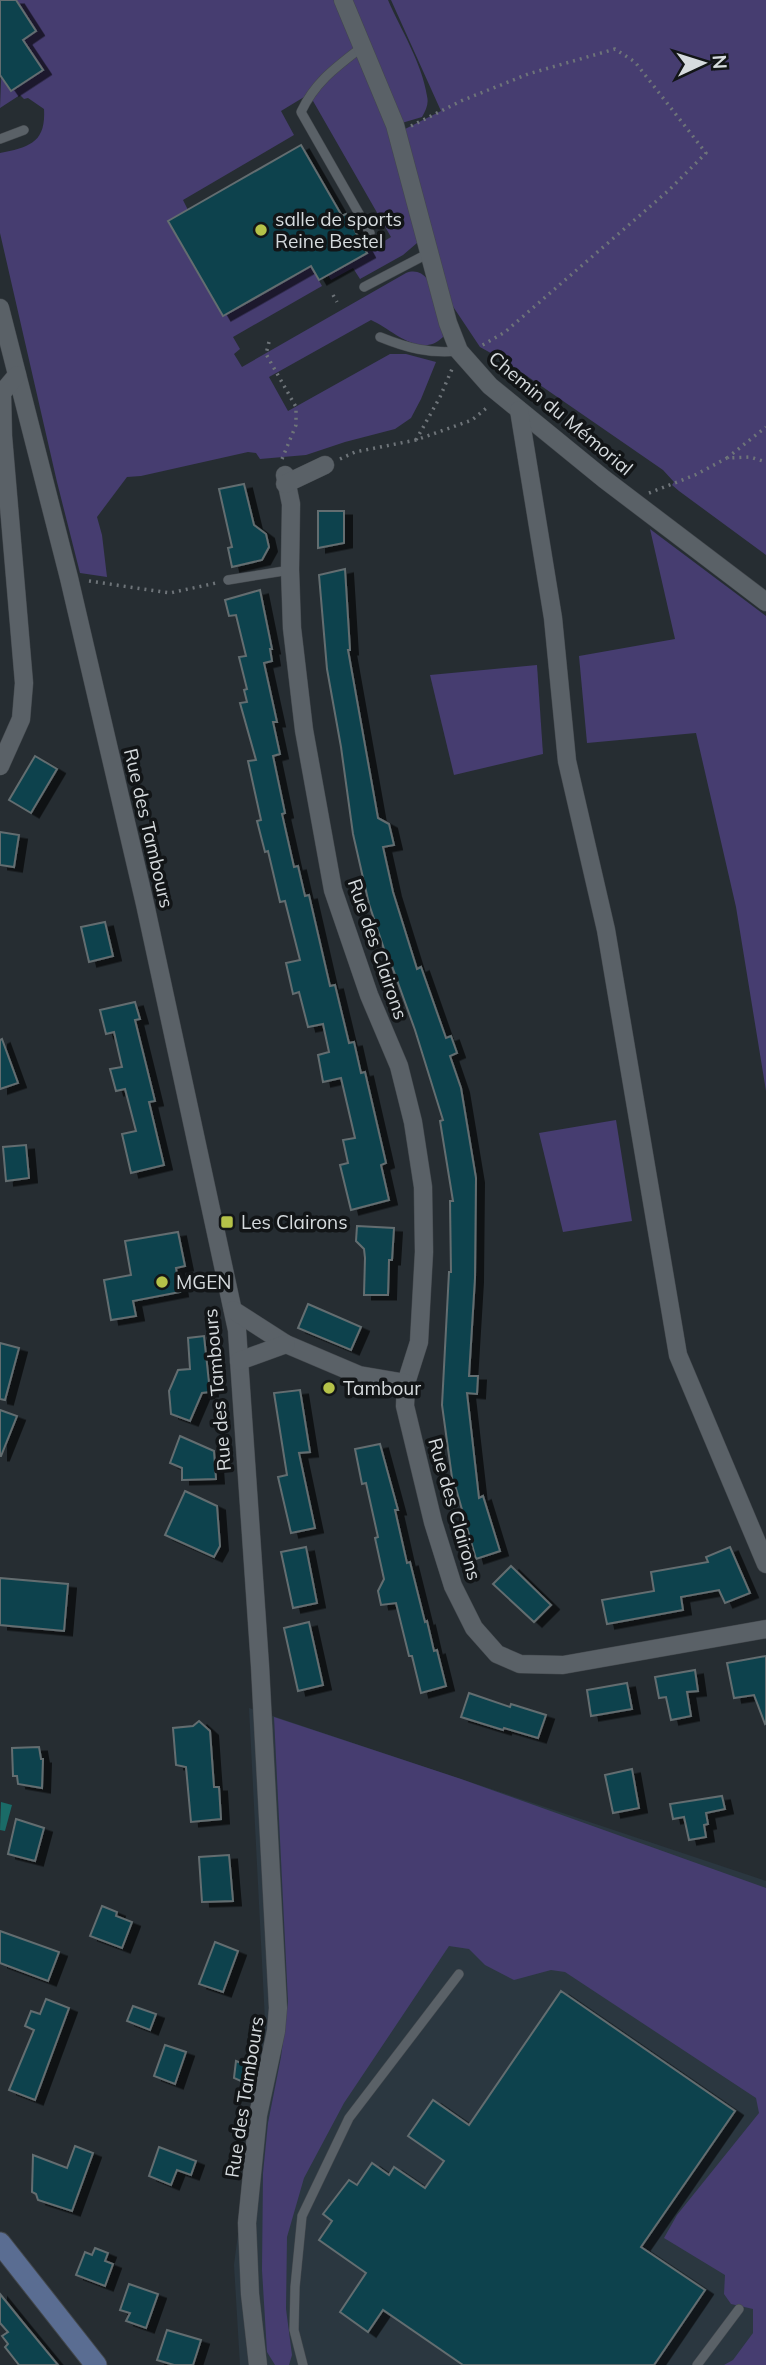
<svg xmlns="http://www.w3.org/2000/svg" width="766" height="2365" font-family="Mulish,sans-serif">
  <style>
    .built { fill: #2b3740 }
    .green { fill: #463d70 }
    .water { fill: #1a6b67 }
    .building { fill: #0d434e; stroke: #636d70; stroke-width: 2; filter: url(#shadow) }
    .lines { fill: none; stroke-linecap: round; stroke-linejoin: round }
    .lane-casing { stroke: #43484d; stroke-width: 10 }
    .street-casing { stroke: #43484d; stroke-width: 19 }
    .secondary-casing { stroke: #43484d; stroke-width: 23 }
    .path { stroke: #6e7479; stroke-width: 3.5; stroke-dasharray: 2 5; stroke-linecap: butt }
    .lane { stroke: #5a6167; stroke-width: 9 }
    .street { stroke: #5a6167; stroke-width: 18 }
    .secondary { stroke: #5a6d92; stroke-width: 21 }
    .poi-dot { fill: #b5c249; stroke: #121517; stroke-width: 2.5 }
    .labels { text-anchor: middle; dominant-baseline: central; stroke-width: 7; stroke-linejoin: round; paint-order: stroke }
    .poi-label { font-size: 19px; fill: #d6dbde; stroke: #121517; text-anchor: start }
    .street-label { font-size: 19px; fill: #d6dbde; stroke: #121517 }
  </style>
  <defs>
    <filter id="shadow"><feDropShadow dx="8" dy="4.5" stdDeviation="0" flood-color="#0009"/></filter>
  </defs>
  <rect width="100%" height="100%" fill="#262d32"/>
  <!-- built -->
  <polygon class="built" points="249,1708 766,1881 766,2365 240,2365 234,2265 265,2021"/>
  <!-- green -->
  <g class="green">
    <path d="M 16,0 L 388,0 C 401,30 422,63 427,96 C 429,104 426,110 422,117 L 395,125 L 397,133 L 441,111 L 391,0 L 766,0 L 766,555 L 679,491 L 672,485 L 674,482 L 663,470 L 505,361 L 480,347 L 436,281 L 424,237 L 403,255 L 360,279 L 353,268 L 331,280 L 328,275 L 391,237 L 309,94 L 281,111 L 294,135 L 183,200 L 188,210 L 168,222 L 223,316 L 311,266 L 322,286 L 233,337 L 240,349 L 234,354 L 242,367 L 406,273 C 435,262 442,317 443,337 C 420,360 392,329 371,320 L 269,377 L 288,411 L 390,354 L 406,354 L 436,362 L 421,399 L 411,418 L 395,429 L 345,442 L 306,455 L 260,459 L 256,453 L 248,452 L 141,476 L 127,477 L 97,517 L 102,535 L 107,577 L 80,573 L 57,482 L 0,233 L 0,153 C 29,147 46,143 44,109 L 28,98 L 24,99 L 20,95 L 0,108 L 2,55 L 36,31 Z"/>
    <polygon points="650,529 766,616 766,1091 736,907 696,733 587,743 579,656 675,639"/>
    <polygon points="537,665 543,754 454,775 430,675"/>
    <polygon points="616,1120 632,1221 563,1232 539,1133"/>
    <polygon points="274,1717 461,1779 766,1888 766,2365 724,2365 733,2360 753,2333 753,2309 731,2304 724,2294 725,2275 664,2238 677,2215 759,2113 756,2098 565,1972 551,1970 514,1980 485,1965 469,1949 449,1946 344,2103 304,2178 287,2237 286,2309 292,2355 289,2365 275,2365 267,2352 262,2270 263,2173 268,2123 281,2057 288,2002"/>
  </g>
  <!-- water -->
  <polygon class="water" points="1,1802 12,1805 5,1831 0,1830"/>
  <!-- building -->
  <g class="building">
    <polygon points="0,0 16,0 36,31 23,40 43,70 11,91 0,75"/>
    <polygon points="301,145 342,216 346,214 367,253 319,280 311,266 223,316 168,221"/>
    <polygon points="244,484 254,525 266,534 269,547 262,560 232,567 228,548 232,547 219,489"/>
    <polygon points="318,511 344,511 344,543 318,548"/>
    <polygon points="345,569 350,650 348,650 378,818 389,824 394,845 383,847 393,892 417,969 421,967 446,1038 451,1036 457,1053 450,1056 461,1088 476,1178 475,1278 469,1376 478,1376 477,1394 467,1393 479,1498 483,1496 500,1551 476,1559 455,1485 453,1485 442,1405 449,1272 451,1272 450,1201 453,1201 440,1121 443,1120 415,1030 389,958 387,958 369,904 353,834 341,747 327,669 319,575"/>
    <polygon points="260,590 272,649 270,649 272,661 264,663 277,722 273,722 280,754 273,756 285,813 282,814 294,867 298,866 305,896 309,895 330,986 335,985 349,1043 354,1042 361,1073 365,1072 386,1163 381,1165 389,1200 351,1210 340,1165 348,1163 343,1140 355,1138 341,1078 323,1082 318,1055 329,1052 323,1024 308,1027 299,992 293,994 286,963 300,960 285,901 280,902 268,851 265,852 257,821 261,820 248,761 256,760 240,703 247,702 244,690 247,689 239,657 246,656 236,615 229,616 225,600"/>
    <polygon points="35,756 57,769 31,813 9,800"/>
    <polygon points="0,832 19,835 14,867 0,865"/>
    <polygon points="105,922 113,956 89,962 81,927"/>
    <polygon points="135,1002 140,1019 135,1020 155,1101 149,1102 164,1165 131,1173 122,1134 136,1131 125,1089 116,1091 110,1069 122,1067 114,1032 106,1034 100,1010"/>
    <polygon points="2,1039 18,1083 0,1089 0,1040"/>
    <polygon points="26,1145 29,1178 6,1181 3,1147"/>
    <polygon points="357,1226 394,1228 392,1260 389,1260 388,1295 364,1295 365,1258 364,1249 356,1241"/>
    <polygon points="178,1232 185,1266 176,1268 180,1292 133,1301 136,1316 111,1320 104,1280 131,1275 125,1241"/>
    <polygon points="308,1304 361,1327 351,1350 298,1328"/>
    <polygon points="204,1336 210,1392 202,1393 190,1421 171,1414 169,1391 178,1370 190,1369 188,1338"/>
    <polygon points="0,1343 19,1348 5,1400 0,1399"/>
    <polygon points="300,1390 310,1452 299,1453 315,1528 291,1533 278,1477 287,1475 274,1393"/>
    <polygon points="0,1410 17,1416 1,1456 0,1456"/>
    <polygon points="180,1436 214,1451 216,1479 182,1480 182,1468 170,1463"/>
    <polygon points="380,1444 398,1510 395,1510 407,1563 410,1562 425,1622 427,1621 434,1651 437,1650 446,1686 421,1693 412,1656 409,1656 396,1603 381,1605 378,1591 384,1579 375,1538 378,1537 366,1483 362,1484 355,1449"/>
    <polygon points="185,1491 217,1506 220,1546 214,1557 165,1535"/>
    <polygon points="306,1547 317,1603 293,1608 281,1552"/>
    <polygon points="730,1547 750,1593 725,1603 719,1590 681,1597 683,1610 607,1624 602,1600 654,1591 651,1572 708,1562 706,1557"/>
    <polygon points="511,1566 551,1605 534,1622 493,1584"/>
    <polygon points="0,1578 68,1584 64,1631 0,1625"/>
    <polygon points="309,1622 323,1685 298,1691 284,1628"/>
    <polygon points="766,1656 766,1723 765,1724 754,1695 734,1698 727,1663"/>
    <polygon points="695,1670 698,1691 687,1692 691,1716 671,1720 666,1697 659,1698 655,1677"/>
    <polygon points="627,1683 632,1709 591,1716 587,1690"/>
    <polygon points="469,1693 510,1707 511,1704 546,1715 538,1738 504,1728 503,1730 461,1717"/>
    <polygon points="199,1721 210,1731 214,1787 219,1787 221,1819 191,1822 186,1767 176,1765 173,1728 193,1726"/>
    <polygon points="39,1747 41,1759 43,1759 42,1788 18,1784 17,1776 13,1776 12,1748"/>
    <polygon points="632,1769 639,1808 613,1813 605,1775"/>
    <polygon points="722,1796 725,1809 706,1813 708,1824 704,1825 706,1837 689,1840 684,1817 673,1819 670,1804"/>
    <polygon points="16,1819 44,1828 35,1861 8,1854"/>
    <polygon points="229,1855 233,1901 202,1902 199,1857"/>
    <polygon points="102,1906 117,1912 116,1916 132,1922 122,1948 90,1936"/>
    <polygon points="0,1931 59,1952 48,1981 0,1963"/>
    <polygon points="215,1942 238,1951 223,1992 199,1984"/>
    <polygon points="561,1991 735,2111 641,2247 705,2290 654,2365 463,2365 383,2310 368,2332 340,2312 366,2273 319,2240 332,2221 323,2214 349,2180 357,2185 372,2163 389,2175 394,2167 425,2188 444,2161 408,2136 433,2100 469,2125"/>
    <polygon points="46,1999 69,2008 35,2100 9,2090 34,2030 25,2026 31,2011 40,2014"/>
    <polygon points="133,2006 156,2014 150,2030 127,2021"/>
    <polygon points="165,2045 186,2052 175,2084 154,2076"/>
    <polygon points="236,2061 254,2068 250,2085 234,2078"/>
    <polygon points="75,2146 93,2153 72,2211 38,2200 36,2194 32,2192 33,2155 67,2168"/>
    <polygon points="159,2147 196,2161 191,2175 177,2170 171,2185 149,2176"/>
    <polygon points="95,2248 108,2253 105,2261 113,2264 105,2286 76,2275 85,2252 92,2255"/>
    <polygon points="129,2284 158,2294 146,2328 126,2321 130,2313 120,2310"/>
    <polygon points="0,2294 21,2320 58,2365 19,2365 5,2347 8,2344 2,2336 8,2332 0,2323"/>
    <polygon points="167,2330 201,2340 193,2365 174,2365 157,2360"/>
  </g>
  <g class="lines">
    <!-- lane casing -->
    <g class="lane-casing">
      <g id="lane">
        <path d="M 362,47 C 336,67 315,82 301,112 L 370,233"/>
        <polyline points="0,139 24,130"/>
        <polyline points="364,287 429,253"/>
        <path d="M 380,337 C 407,348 430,354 459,351"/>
        <polyline points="228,580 290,570"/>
        <polyline points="303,2365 294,2330 295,2287 302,2216 349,2118 459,1974"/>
        <polyline points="697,2365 739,2309"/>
      </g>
    </g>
    <!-- street casing -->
    <g class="street-casing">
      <g id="street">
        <polyline points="343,0 395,125 448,323 459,351 490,386 604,479 766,602"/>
        <polyline points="0,308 69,578 145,904 237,1330 260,1666 278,2008 276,2031 258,2115 247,2223 250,2294 258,2365"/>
        <polyline points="519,410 553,618 567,761 606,930 678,1355 766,1564"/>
        <polyline points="285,475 291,504 290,570 292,628 304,730 333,890 369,995 399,1066 413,1122 423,1187 424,1252 419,1342 406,1383 405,1406 433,1522 453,1586 474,1628 497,1654 520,1664 563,1665 766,1629"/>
        <polyline points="285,484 325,465"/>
        <polyline points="0,766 21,719 24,683 3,436 2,393 17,375"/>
        <polyline points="233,1310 286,1344 359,1375 406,1383"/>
        <polyline points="239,1361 286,1344"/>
      </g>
    </g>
    <!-- secondary casing -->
    <g class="secondary-casing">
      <polyline id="secondary" points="0,2243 96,2365"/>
    </g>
    <!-- path -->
    <g class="path">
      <polyline points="411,126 461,101 528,74 615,49 635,62 706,153 668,191 505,332 479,347"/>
      <polyline points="333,295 337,302"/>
      <polyline points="269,342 266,354 296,407 296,425 282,459"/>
      <polyline points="416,440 440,397 452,369"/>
      <polyline points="727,458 766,427"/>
      <polyline points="340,459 355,452 416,440 472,420 489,406"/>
      <polyline points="649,493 695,475 727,458 750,457 766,462"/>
      <polyline points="89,581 170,593 216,583"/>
    </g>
    <!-- lane -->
    <use href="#lane" class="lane"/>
    <!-- street -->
    <use href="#street" class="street"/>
    <!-- secondary -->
    <use href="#secondary" class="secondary"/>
  </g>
  <!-- markers -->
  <g class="poi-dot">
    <circle cx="261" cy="230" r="7"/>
    <rect x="220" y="1215" width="14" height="14" rx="3.5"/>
    <circle cx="162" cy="1282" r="7"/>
    <circle cx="329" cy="1388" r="7"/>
  </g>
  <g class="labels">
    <!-- poi labels -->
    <g class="poi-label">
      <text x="275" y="219">salle de sports<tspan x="275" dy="22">Reine Bestel</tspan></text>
      <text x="241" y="1222">Les Clairons</text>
      <text x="176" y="1282">MGEN</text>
      <text x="343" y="1388">Tambour</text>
    </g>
    <!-- street labels -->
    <g class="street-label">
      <text transform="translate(561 413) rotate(40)">Chemin du Mémorial</text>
      <text transform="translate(149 828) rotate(77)">Rue des Tambours</text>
      <text transform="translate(378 949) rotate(71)">Rue des Clairons</text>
      <text transform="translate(217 1390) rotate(-95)">Rue des Tambours</text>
      <text transform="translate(455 1509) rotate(74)">Rue des Clairons</text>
      <text transform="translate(244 2097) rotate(-81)">Rue des Tambours</text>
    </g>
  </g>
  <!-- north arrow -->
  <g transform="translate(703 63) rotate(86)" stroke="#121517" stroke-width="5" paint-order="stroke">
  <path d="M0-5L12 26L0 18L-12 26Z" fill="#d6dbde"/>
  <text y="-10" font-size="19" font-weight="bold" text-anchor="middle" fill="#d6dbde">N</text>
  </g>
</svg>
